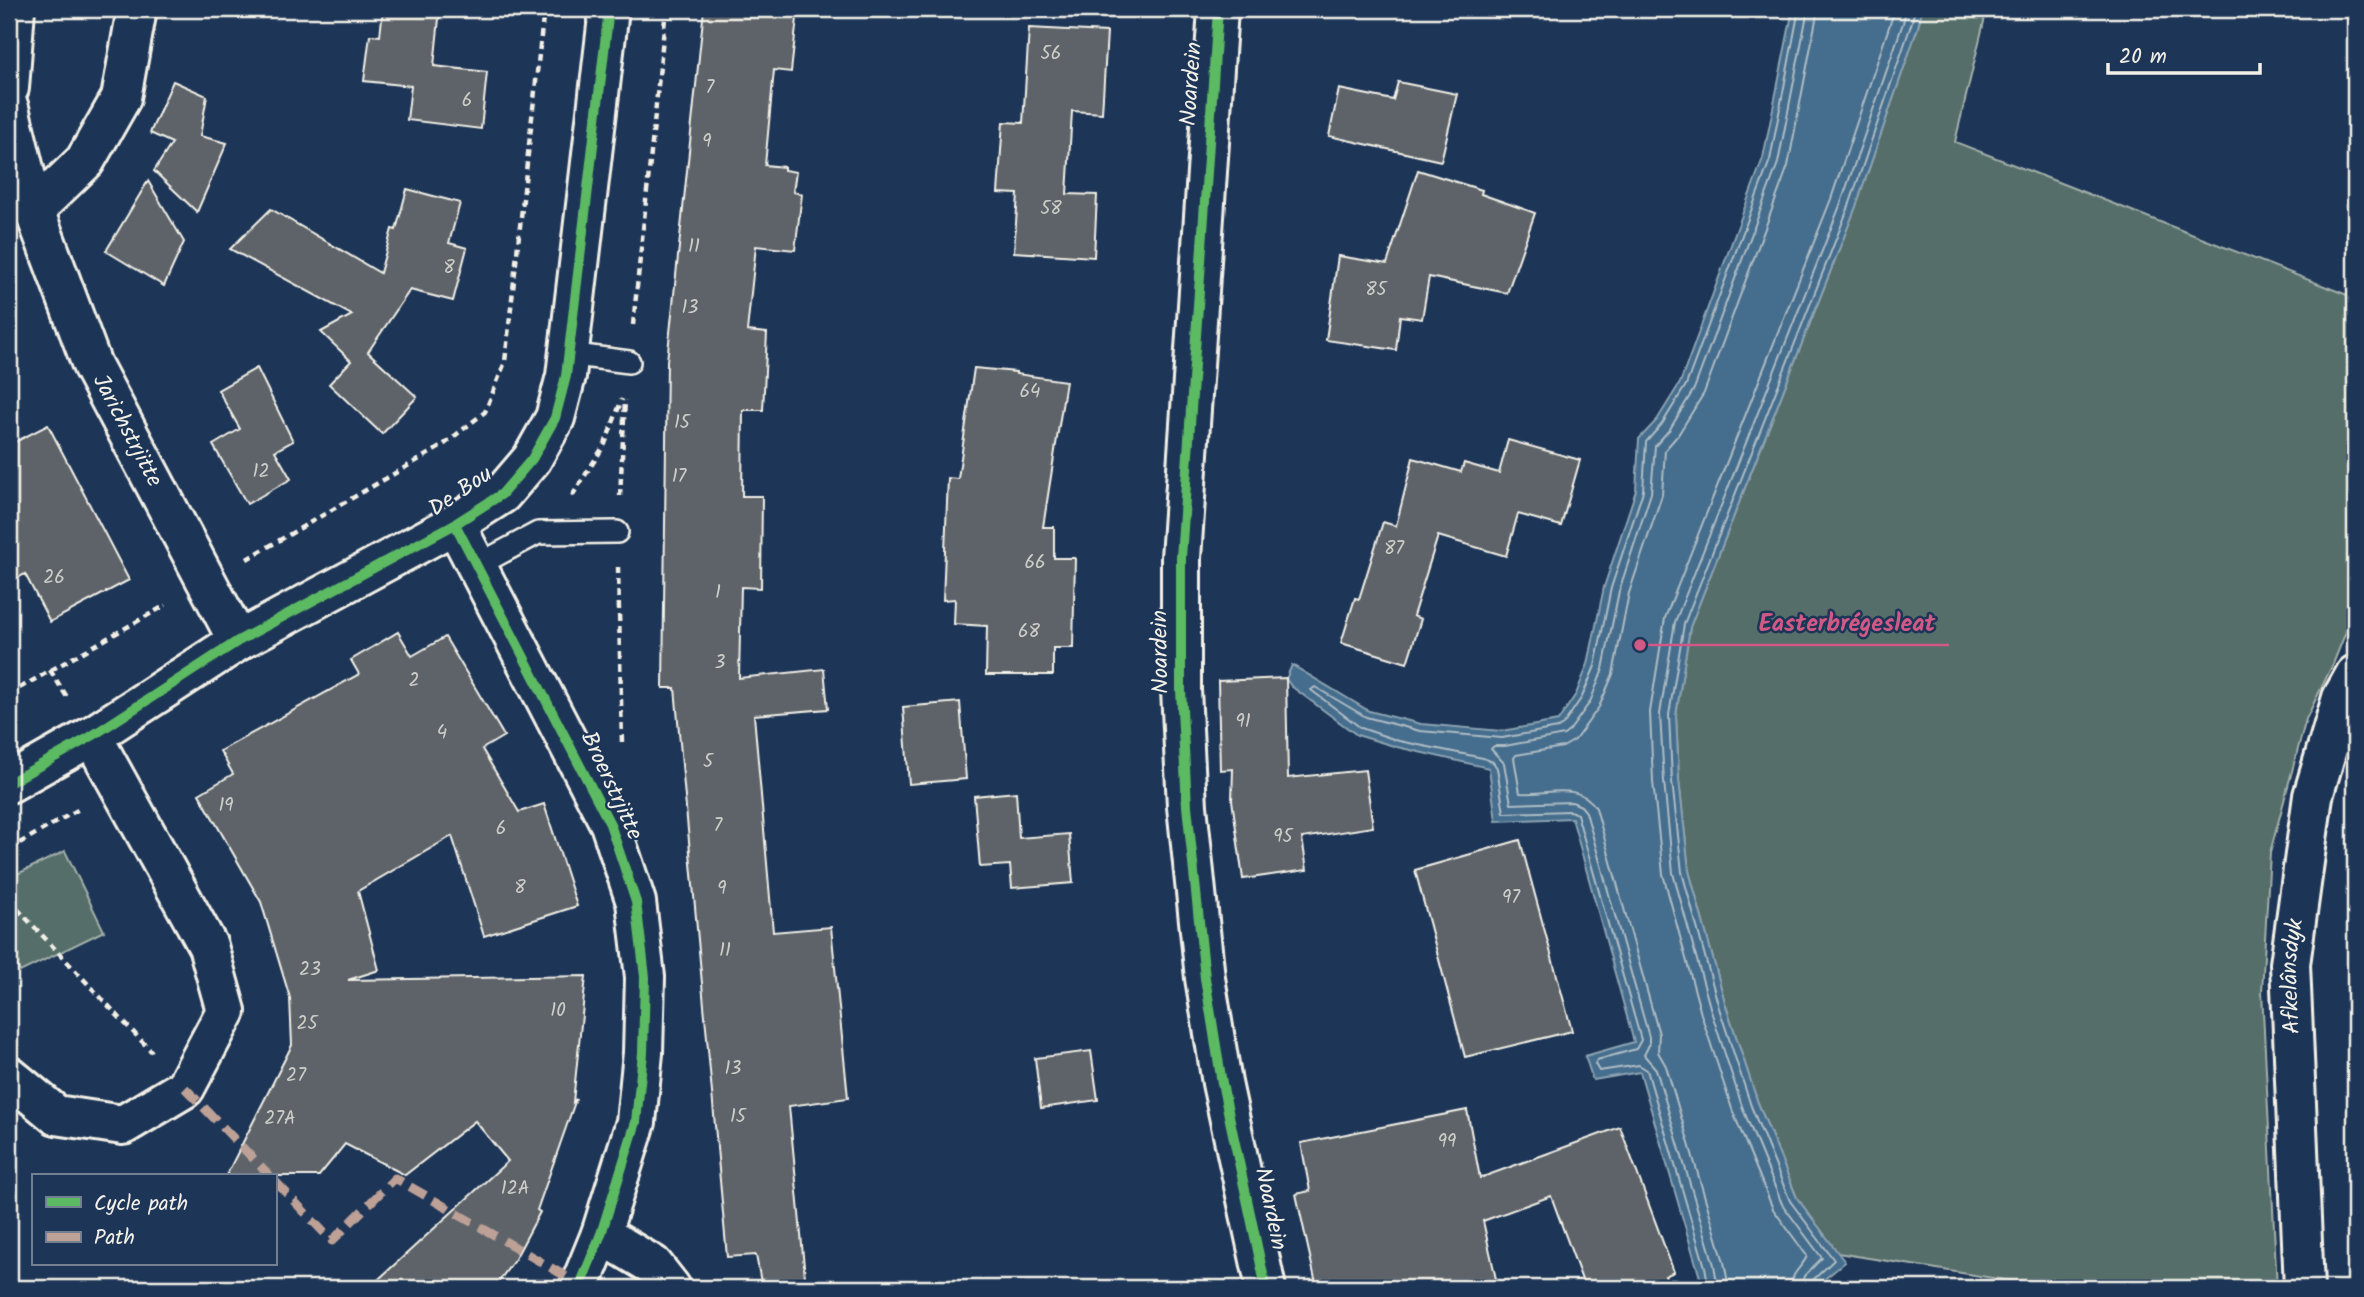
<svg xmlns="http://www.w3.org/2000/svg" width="2364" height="1297" font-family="Kalam,sans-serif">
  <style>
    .green { fill: #546e6b; stroke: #a4b0aa; stroke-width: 2 }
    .water { fill: #456d8d; stroke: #8ba2b1; stroke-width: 2 }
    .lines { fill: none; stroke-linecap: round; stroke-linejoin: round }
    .shore { stroke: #aebcc4; stroke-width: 2 }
    .building { fill: #5d6469; stroke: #f4f1e8; stroke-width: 2 }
    .service-casing { stroke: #f4f1e8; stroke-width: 26 }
    .minor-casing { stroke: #f4f1e8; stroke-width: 44 }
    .tertiary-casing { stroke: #f4f1e8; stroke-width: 44 }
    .path { stroke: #f4f1e8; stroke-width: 4.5; stroke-dasharray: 7 5; stroke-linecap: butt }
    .service { stroke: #1d3557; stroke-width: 21 }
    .minor { stroke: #1d3557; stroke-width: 38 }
    .tertiary { stroke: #1d3557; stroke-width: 38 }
    .quiet { stroke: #bda197; stroke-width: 9; stroke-dasharray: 18 9; stroke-linecap: butt }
    .cycleway-casing { stroke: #1d3557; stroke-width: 15 }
    .cycleway { stroke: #5cba63; stroke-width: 10 }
    .labels { text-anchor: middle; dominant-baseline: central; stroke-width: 5; stroke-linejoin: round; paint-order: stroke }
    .number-label { font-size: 19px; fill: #cecec8 }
    .street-label { font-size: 23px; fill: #f4f1e8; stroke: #1d3557 }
    .leader { fill: none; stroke: #d15985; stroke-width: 2.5 }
    .callout-dot { fill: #d15985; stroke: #1d3557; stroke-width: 2.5 }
    .callout-label { font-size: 24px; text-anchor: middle; font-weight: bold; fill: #d15985; stroke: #1d3557; stroke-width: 5; stroke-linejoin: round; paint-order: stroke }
  </style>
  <rect width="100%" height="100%" fill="#1d3557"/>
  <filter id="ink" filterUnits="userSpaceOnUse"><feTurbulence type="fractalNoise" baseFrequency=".0143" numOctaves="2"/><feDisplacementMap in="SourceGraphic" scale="14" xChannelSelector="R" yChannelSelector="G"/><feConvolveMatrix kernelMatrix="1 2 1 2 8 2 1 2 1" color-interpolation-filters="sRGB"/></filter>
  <g filter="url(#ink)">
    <!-- green -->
    <g class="green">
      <polygon points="1922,9 1987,9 1955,142 2355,298 2355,609 2333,664 2306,719 2270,853 2262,991 2277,1288 2055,1288 1838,1253 1797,1198 1758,1103 1726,1006 1689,871 1679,780 1676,715 1690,627 1855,209 1918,27"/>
      <polygon points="65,851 104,931 20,972 9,950 9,878"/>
    </g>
    <!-- water -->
    <polygon class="water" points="1793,9 1922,9 1918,27 1855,209 1690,627 1676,715 1679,780 1689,871 1726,1006 1758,1103 1797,1198 1845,1262 1814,1288 1703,1288 1640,1072 1593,1080 1585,1056 1634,1042 1572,818 1496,821 1489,768 1397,747 1357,735 1291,686 1286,679 1292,665 1369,711 1421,724 1502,731 1558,721 1576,694 1588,664 1604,587 1636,490 1639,439 1657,420 1680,383 1763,158"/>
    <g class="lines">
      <!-- shore -->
      <g class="shore">
        <polyline points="1709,1288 1705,1267 1647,1070 1639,1065 1599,1071 1595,1064 1597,1060 1636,1049 1641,1040 1577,814 1570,811 1504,813 1497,768 1493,762 1483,758 1399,741 1361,728 1311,690 1315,687 1366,717 1420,731 1502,738 1558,728 1563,725 1582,697 1595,666 1611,588 1643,491 1646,442 1662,424 1686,385 1770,160 1799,9"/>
        <polyline points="1718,1288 1714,1265 1656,1069 1644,1055 1649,1045 1649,1037 1586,812 1581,806 1572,802 1511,804 1504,763 1491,749 1494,746 1505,746 1564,735 1570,730 1590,702 1603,669 1619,591 1651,493 1655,446 1670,429 1694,389 1778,163 1808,9"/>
        <path d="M 1729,1288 L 1724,1262 L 1666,1066 L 1658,1052 L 1659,1034 L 1596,808 C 1580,781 1546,795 1520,793 L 1514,758 L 1516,755 L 1563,747 L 1575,740 L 1599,707 L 1613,674 L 1629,593 L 1662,495 L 1665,450 L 1678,435 L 1704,393 L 1788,166 L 1818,9"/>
        <path d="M 1791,1288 C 1791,1272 1802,1268 1807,1256 L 1773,1209 L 1733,1112 L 1701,1014 L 1663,874 L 1653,782 L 1650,712 L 1665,618 L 1831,199 L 1895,9"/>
        <polyline points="1801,1288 1804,1276 1822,1258 1782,1204 1743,1109 1711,1011 1673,873 1664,781 1660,714 1675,622 1841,203 1903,23 1906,9"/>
        <polyline points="1810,1288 1812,1281 1834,1260 1790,1201 1751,1106 1719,1008 1682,872 1672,781 1669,715 1684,624 1849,206 1911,25 1915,9"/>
      </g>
    </g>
    <!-- building -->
    <g class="building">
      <polygon points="383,9 440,9 434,66 487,72 481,129 407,120 411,86 364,81 370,35 380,36"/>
      <polygon points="704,9 798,9 791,72 774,70 765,165 784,167 784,170 796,172 793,192 802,194 795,250 756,246 747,331 767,333 763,410 743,410 742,496 762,496 761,588 741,587 739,678 824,669 828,709 754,715 773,932 831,927 848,1098 789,1106 806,1288 762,1288 756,1255 727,1257 675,688 663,688 667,361"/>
      <polygon points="1029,28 1107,32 1102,113 1072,111 1067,194 1097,195 1094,257 1014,252 1018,194 998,193 1003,122 1023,123"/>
      <polygon points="173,81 207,96 200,136 227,143 197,212 154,171 172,143 150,133"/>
      <polygon points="1398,82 1457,94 1441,161 1329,136 1339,89 1393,100"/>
      <polygon points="1418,170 1482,190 1481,194 1535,213 1507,293 1429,277 1422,319 1400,316 1396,350 1326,340 1338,256 1387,264"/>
      <polygon points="148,181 184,242 164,286 106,251"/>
      <polygon points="407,189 460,203 449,243 467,248 453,301 410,290 368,352 417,397 382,434 329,384 351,361 321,332 352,315 230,249 271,209 380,273 392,229 396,230"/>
      <polygon points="257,368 293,441 275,451 291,479 247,504 213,445 240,429 218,390"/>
      <polygon points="974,368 1016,372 1016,374 1066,381 1043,527 1054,527 1054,558 1075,558 1073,648 1053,648 1053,675 986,675 987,626 954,624 955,599 943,600 948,478 958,479"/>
      <polygon points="48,425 129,580 50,622 25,574 9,583 9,445"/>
      <polygon points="1508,440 1580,460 1561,526 1518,514 1506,556 1438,536 1413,616 1421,619 1407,663 1341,643 1355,598 1359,599 1383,522 1396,526 1413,458 1461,472 1464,463 1499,473"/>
      <polygon points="398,632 412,656 445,637 504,736 482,749 519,812 544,804 577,906 484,936 452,836 358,891 379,970 348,980 586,976 573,1102 576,1099 537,1210 540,1212 515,1259 494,1288 369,1288 508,1161 475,1121 405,1175 345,1144 319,1176 226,1176 292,1045 290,998 261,902 199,794 233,774 220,751 359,674 351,660"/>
      <polygon points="1286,678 1288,778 1365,770 1373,827 1302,838 1307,870 1243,879 1232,800 1233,769 1220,770 1218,681"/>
      <polygon points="960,702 966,779 909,784 903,707"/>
      <polygon points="1016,792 1019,838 1069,834 1073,883 1012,888 1010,865 980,867 974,796"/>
      <polygon points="1520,840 1572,1031 1465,1057 1415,870"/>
      <polygon points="1091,1051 1098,1100 1041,1108 1035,1058"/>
      <polygon points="1467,1110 1480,1178 1620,1127 1674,1272 1665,1276 1670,1288 1585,1288 1551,1196 1483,1221 1498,1288 1317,1288 1296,1194 1310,1191 1301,1143"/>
    </g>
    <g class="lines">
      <!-- service casing -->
      <g class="service-casing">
        <g id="service">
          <polyline points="568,354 629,362"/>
          <polyline points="476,566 538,533 617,532"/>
        </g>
      </g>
      <!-- minor casing -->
      <g class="minor-casing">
        <g id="minor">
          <polyline points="9,88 15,9"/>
          <path id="s1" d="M 9,108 L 34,210 L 92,365 L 238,641"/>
          <polyline points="34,210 85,161 121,98 137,9"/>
          <polyline points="455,524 610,824 636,902 645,977 643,1053 636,1122 601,1234 579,1288"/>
          <polyline points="9,1076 56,1115 123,1125 185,1088 226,1011 208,946 92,736"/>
          <polyline points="601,1234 653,1265 671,1288"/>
          <path id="s2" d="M 2304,1288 L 2290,964 L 2313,796 L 2342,698 L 2355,675"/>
        </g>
      </g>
      <!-- tertiary casing -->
      <g class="tertiary-casing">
        <g id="tertiary">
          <polyline points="1218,9 1181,558 1181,690 1187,806 1205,978 1222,1083 1266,1288"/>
          <polyline points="9,783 92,736 238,641 455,524 502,494 532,459 555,418 566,376 609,9"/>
        </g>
      </g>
      <!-- path -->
      <g class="path">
        <polyline points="633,325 666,9"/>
        <polyline points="572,496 605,444 622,399"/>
        <polyline points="620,496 625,400"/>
        <polyline points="247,559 442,446 485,412 505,362 544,9"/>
        <polyline points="618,567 622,744"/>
        <polyline points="50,670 67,697"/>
        <polyline points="9,694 166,605"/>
        <polyline points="9,849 81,808"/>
        <polyline points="9,900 152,1052"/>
      </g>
      <!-- service -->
      <use href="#service" class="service"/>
      <!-- minor -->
      <use href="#minor" class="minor"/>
      <!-- tertiary -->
      <use href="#tertiary" class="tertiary"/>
      <!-- quiet -->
      <g class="quiet">
        <polyline points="185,1088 270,1176"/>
        <polyline points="275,1181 332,1241 395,1178 581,1285"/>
      </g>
      <!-- cycleway casing -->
      <g class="cycleway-casing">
        <g id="cycleway">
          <polyline points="1218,9 1181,558 1181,690 1187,806 1205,978 1222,1083 1266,1288"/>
          <polyline points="455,524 610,824 636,902 645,977 643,1053 636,1122 601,1234 579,1288"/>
          <polyline points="9,783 92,736 238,641 455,524 502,494 532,459 555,418 566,376 609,9"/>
        </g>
      </g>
      <!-- cycleway -->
      <use href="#cycleway" class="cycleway"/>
    </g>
  </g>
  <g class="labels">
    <!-- number labels -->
    <g class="number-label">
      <text x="1051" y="54">56</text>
      <text x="710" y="88">7</text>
      <text x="467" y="101">6</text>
      <text x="707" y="142">9</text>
      <text x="1051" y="209">58</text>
      <text x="694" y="247">11</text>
      <text x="449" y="268">8</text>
      <text x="1376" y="290">85</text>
      <text x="690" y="308">13</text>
      <text x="1030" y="392">64</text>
      <text x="682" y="423">15</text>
      <text x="261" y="472">12</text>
      <text x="679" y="477">17</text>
      <text x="1394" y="549">87</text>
      <text x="1035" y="563">66</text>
      <text x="54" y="578">26</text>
      <text x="718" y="593">1</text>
      <text x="1029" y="632">68</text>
      <text x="720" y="663">3</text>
      <text x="414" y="681">2</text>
      <text x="1243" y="722">91</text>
      <text x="442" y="733">4</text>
      <text x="708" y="762">5</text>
      <text x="226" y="806">19</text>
      <text x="718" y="826">7</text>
      <text x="501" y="829">6</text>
      <text x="1283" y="837">95</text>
      <text x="520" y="888">8</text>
      <text x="722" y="889">9</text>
      <text x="1511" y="898">97</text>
      <text x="725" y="951">11</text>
      <text x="310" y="970">23</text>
      <text x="558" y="1011">10</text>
      <text x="307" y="1024">25</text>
      <text x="733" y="1069">13</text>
      <text x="296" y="1076">27</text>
      <text x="738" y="1117">15</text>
      <text x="280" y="1119">27A</text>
      <text x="1447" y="1142">99</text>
      <text x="515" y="1189">12A</text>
    </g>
    <!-- street labels -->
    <g class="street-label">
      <text transform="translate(1192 84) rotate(-86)">Noardein</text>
      <text stroke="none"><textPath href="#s1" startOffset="345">Jarichstrjitte</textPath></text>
      <text transform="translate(461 492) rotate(-34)">De Bou</text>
      <text transform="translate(1161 652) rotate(-91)">Noardein</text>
      <text transform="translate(611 786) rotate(65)">Broerstrjitte</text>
      <text stroke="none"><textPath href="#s2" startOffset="312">Afkelânsdyk</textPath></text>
      <text transform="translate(1270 1209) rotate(78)">Noardein</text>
    </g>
  </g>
  <!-- callouts -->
  <path class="leader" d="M1640 645L1745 645H1949"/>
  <circle class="callout-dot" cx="1640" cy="645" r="7"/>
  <g class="callout-label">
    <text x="1847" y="631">Easterbrégesleat</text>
  </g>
  <!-- margin -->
  <rect width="2364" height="1297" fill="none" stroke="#1d3557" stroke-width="35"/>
  <rect x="18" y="18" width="2329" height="1262" fill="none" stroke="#f4f1e8" stroke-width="2.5" filter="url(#ink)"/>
  <!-- legend -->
  <rect x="32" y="1174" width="245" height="91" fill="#1d3557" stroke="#738091" stroke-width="2"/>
  <rect x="46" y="1197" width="35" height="10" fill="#5cba63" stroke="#738091" stroke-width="2"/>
  <text x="94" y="1210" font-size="21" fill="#f4f1e8">Cycle path</text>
  <rect x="46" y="1232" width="35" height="10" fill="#bda197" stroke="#738091" stroke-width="2"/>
  <text x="94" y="1244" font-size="21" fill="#f4f1e8">Path</text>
  <!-- scale -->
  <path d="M2108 63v10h152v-10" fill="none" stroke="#f4f1e8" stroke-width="3.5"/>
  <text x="2119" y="63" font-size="21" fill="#f4f1e8" stroke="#1d3557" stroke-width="5" paint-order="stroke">20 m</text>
</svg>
